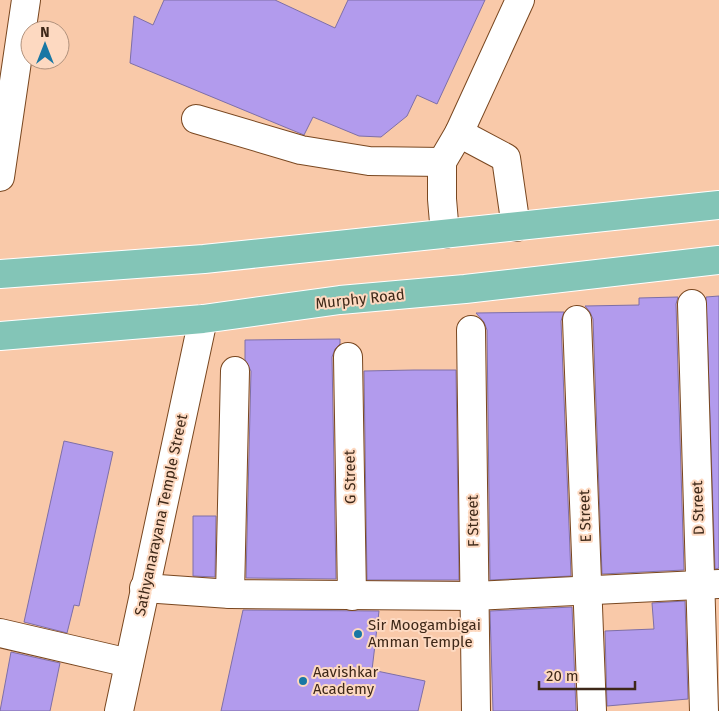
<svg xmlns="http://www.w3.org/2000/svg" width="719" height="711" font-family="'Fira Sans',sans-serif">
  <style>
    .building { fill: #b29bed; stroke: #7e6fa7 }
    .lines { fill: none; stroke-linecap: round; stroke-linejoin: round }
    .minor-casing { stroke: #794720; stroke-width: 30 }
    .major-casing { stroke: #fff; stroke-width: 30 }
    .minor { stroke: #fff; stroke-width: 28 }
    .major { stroke: #83c5b7; stroke-width: 28 }
    .poi-dot { fill: #1877a4; stroke: #fdd9c1; stroke-width: 2 }
    .labels { text-anchor: middle; dominant-baseline: central; stroke-width: 4; stroke-linejoin: round; paint-order: stroke }
    .street-label { font-size: 15px; fill: #3e2818; stroke: #fdd9c1 }
    .poi-label { font-size: 15px; fill: #3e2818; stroke: #fdd9c1; text-anchor: start }
  </style>
  <rect width="100%" height="100%" fill="#f9c9a9"/>
  <!-- building -->
  <g class="building">
    <polygon points="164,0 275,0 335,28 348,0 485,0 437,104 417,95 407,116 381,137 359,136 313,117 304,135 130,63 134,16 153,25"/>
    <polygon points="719,296 719,568 715,569 706,297"/>
    <polygon points="678,297 676,304 684,570 602,574 593,319 590,312 585,306 639,305 639,298"/>
    <polygon points="552,312 564,312 561,321 571,576 490,580 487,330 484,322 476,313"/>
    <polygon points="340,339 340,344 335,349 332,357 336,579 246,578 251,371 245,360 245,340"/>
    <polygon points="414,370 456,370 459,580 367,580 364,371"/>
    <polygon points="64,441 113,452 79,606 74,605 67,633 24,622"/>
    <polygon points="193,516 216,516 215,577 193,576"/>
    <polygon points="685,601 688,699 607,706 605,631 654,629 652,603"/>
    <polygon points="572,607 576,711 493,711 490,611"/>
    <polygon points="243,610 379,611 372,670 425,681 418,711 221,711"/>
    <polygon points="11,652 60,663 50,711 0,711"/>
  </g>
  <g class="lines">
    <!-- minor casing -->
    <g class="minor-casing">
      <g id="minor">
        <polyline points="196,119 301,150 369,161 442,162"/>
        <polyline points="459,133 506,158 516,227"/>
        <polyline points="0,177 26,0"/>
        <polyline points="445,234 442,199 442,162 459,133 520,0"/>
        <polyline points="692,304 704,711"/>
        <polyline points="577,320 592,711"/>
        <polyline points="471,330 476,711"/>
        <polyline points="348,357 352,596"/>
        <polyline points="144,588 230,594 474,596 719,584"/>
        <polyline points="230,594 235,371"/>
        <polyline points="0,633 129,663"/>
        <polyline points="119,711 203,319"/>
      </g>
    </g>
    <!-- major casing -->
    <g class="major-casing">
      <g id="major">
        <polyline points="0,274 204,259 719,205"/>
        <polyline points="0,336 203,319 340,300 465,289 719,260"/>
      </g>
    </g>
    <!-- minor -->
    <use href="#minor" class="minor"/>
    <!-- major -->
    <use href="#major" class="major"/>
  </g>
  <!-- markers -->
  <g class="poi-dot">
    <circle cx="358" cy="634" r="5"/>
    <circle cx="303" cy="681" r="5"/>
  </g>
  <g class="labels">
    <!-- street labels -->
    <g class="street-label">
      <text transform="translate(360 299) rotate(-6)">Murphy Road</text>
      <text transform="translate(350 477) rotate(-91)">G Street</text>
      <text transform="translate(698 508) rotate(-92)">D Street</text>
      <text transform="translate(161 515) rotate(-78)">Sathyanarayana Temple Street</text>
      <text transform="translate(585 516) rotate(-92)">E Street</text>
      <text transform="translate(473 521) rotate(-91)">F Street</text>
    </g>
    <!-- poi labels -->
    <g class="poi-label">
      <text x="368" y="625">Sir Moogambigai<tspan x="368" dy="17">Amman Temple</tspan></text>
      <text x="313" y="672">Aavishkar<tspan x="313" dy="17">Academy</tspan></text>
    </g>
  </g>
  <!-- north arrow -->
  <g transform="translate(45 45)"><circle r="24" fill="#fdd9c1" stroke="#b1927d"/>
  <path d="M0-4L9 19L0 12L-9 19Z" fill="#1877a4"/>
  <text y="-8" font-size="14" font-weight="bold" text-anchor="middle" fill="#3e2818">N</text>
  </g>
  <!-- scale -->
  <path d="M539 681v8h96v-8" fill="none" stroke="#3e2818" stroke-width="2.5"/>
  <text x="546" y="681" font-size="15" fill="#3e2818" stroke="#fdd9c1" stroke-width="4" paint-order="stroke">20 m</text>
</svg>
